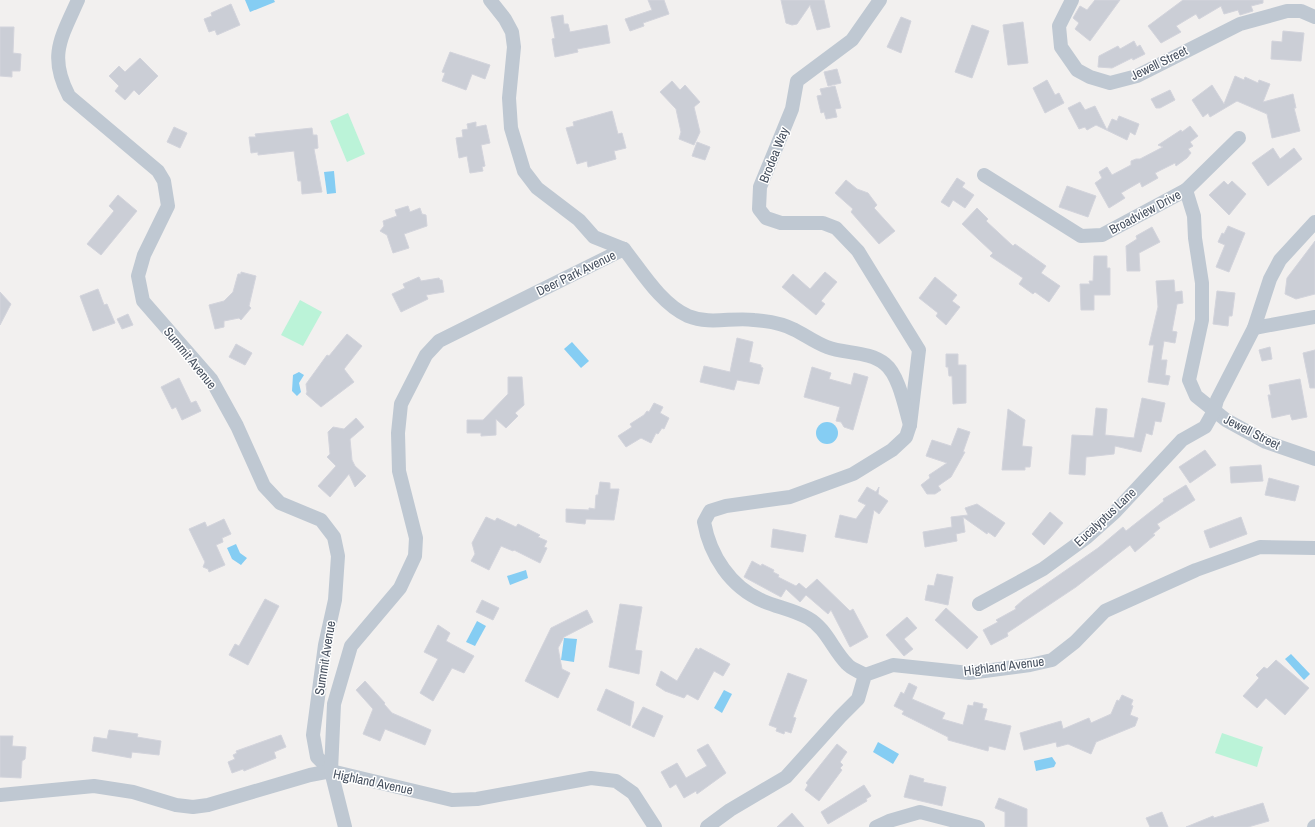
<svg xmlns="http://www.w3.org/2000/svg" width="1315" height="827" font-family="'Archivo Narrow',sans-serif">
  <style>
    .green { fill: #bbf3d8 }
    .water { fill: #85cdf3 }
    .building { fill: #cbced6; stroke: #d3d4dc }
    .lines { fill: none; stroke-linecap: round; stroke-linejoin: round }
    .minor { stroke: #bfc8d2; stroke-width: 14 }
    .labels { text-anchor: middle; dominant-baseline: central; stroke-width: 3; stroke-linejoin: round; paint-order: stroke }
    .street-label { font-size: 13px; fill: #46505f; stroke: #fff }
  </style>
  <rect width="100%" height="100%" fill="#f2f0ef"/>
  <!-- green -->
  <g class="green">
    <polygon points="348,113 365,154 347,162 330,121"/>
    <polygon points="300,300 322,312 303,346 281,335"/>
    <polygon points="1222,733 1263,747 1257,767 1215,753"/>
  </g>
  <!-- water -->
  <g class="water">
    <polygon points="245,0 274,0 275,2 250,12"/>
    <polygon points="334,171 336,193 327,194 324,172"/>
    <polygon points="572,342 589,361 581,368 564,349"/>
    <polygon points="299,372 304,375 299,383 301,392 297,396 292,391 293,375"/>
    <circle cx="827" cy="433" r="11"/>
    <polygon points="236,544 240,553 247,558 241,565 232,559 227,548"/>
    <polygon points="526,570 528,578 510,585 507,576"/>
    <polygon points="477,621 486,626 475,646 466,642"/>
    <polygon points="564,638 577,639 574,662 561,660"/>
    <polygon points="1291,654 1310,674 1304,680 1285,659"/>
    <polygon points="724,690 732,694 722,713 714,708"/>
    <polygon points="878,742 899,754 893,764 873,752"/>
    <polygon points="1052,757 1056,763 1054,767 1036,771 1034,761"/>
  </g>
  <!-- building -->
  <g class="building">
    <polygon points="648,0 664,0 669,14 643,23 644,26 630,31 625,19 652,10"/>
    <polygon points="781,0 824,0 830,27 817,30 810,5 797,24 792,25 786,23"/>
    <polygon points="1095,0 1120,0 1090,41 1075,29 1079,23 1073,18 1080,6 1087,10"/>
    <polygon points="1183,0 1263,0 1263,3 1251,6 1253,11 1240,15 1238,10 1224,14 1221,6 1199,19 1196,14 1176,26 1181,32 1161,43 1148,26"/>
    <polygon points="231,4 240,25 217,35 215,30 209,32 204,19 212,16 211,13"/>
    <polygon points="563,15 564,24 568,24 570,32 607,25 610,43 577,49 578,52 555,57 552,39 555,38 551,17"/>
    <polygon points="901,17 911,21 901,53 887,47"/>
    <polygon points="1023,22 1028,63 1008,65 1003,25"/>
    <polygon points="972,25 989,31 972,78 955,72"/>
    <polygon points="0,27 14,27 13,53 21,54 20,71 12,71 12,77 0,76"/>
    <polygon points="1283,31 1304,33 1301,61 1271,59 1272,41 1282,42"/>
    <polygon points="1134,41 1137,47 1140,45 1145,54 1133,60 1132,58 1112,68 1098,67 1099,56 1118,46 1120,49"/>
    <polygon points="450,52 490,65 485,79 472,74 466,90 442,81 445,73 442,72"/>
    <polygon points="140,58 158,76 139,95 134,90 125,100 115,91 119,86 109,76 119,66 125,72"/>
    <polygon points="837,69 841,83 828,86 824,72"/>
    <polygon points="1235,76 1244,80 1245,77 1258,83 1259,80 1270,84 1263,102 1293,94 1296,108 1294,108 1300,131 1272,138 1267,114 1237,101 1210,117 1208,113 1203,117 1192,100 1212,85 1224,104"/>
    <polygon points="1047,80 1055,95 1059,93 1064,103 1045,113 1033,88"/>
    <polygon points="672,81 680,90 685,85 700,102 694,107 700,132 694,145 679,139 681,132 676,109 660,92"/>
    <polygon points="835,86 841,108 835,109 837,117 826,119 824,112 821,113 817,96 822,95 820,89"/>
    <polygon points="1170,90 1175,100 1160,108 1156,108 1151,99"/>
    <polygon points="1080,102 1085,110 1095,106 1107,130 1112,119 1117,121 1119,116 1139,124 1135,135 1130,132 1127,140 1096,125 1087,130 1085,127 1079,129 1068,108"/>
    <polygon points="612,111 618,134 622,133 626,148 614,151 616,159 588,167 587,161 577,164 566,128 574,126 573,122"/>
    <polygon points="476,122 476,127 486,125 490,143 481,145 485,166 482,167 483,171 470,173 467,156 459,158 456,138 463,137 462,130 468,129 467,124"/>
    <polygon points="1190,126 1198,136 1190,142 1193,146 1188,149 1191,153 1187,158 1176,166 1175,163 1155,173 1158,178 1142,187 1140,182 1121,193 1125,198 1109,208 1095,183 1102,178 1099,172 1107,167 1112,175 1131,165 1131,161 1136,159 1140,159 1163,147 1158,145 1181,130 1182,132"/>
    <polygon points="174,127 187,133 180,148 167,142"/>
    <polygon points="312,128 313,135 317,135 318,148 314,149 322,192 302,194 301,181 298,181 294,151 258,155 258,152 251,153 249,137 256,137 255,134"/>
    <polygon points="697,142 710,147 705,160 692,156"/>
    <polygon points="1273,148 1280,159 1294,148 1302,159 1268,186 1252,163"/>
    <polygon points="957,178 965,183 962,187 974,195 965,208 953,200 949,207 941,202"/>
    <polygon points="846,180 857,189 868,193 877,205 874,208 895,231 879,244 851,212 853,209 835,193"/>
    <polygon points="1224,181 1228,185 1232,181 1246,194 1229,215 1209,195"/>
    <polygon points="1067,186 1096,196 1088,217 1059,207"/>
    <polygon points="118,195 137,211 101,255 87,244 114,211 109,206"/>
    <polygon points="408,206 410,212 420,208 422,214 426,215 427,226 404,234 409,248 393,253 387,235 380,231 384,226 383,221 397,216 395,210"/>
    <polygon points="977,208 988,219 986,221 1013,246 1015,244 1046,266 1041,273 1060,286 1049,302 1035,292 1033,294 1019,284 1023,278 990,256 993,253 962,224"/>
    <polygon points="1228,226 1245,233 1229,272 1216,267 1225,245 1218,242 1222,233 1224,234"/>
    <polygon points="1152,227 1160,242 1139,253 1140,271 1127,271 1126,246 1137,239 1136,236"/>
    <polygon points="1315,241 1315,294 1296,299 1285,294 1287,278"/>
    <polygon points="1094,256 1107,256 1107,268 1110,268 1110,295 1094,295 1094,310 1081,310 1080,284 1090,284 1089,281 1093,281"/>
    <polygon points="241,272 256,276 249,306 251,308 241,320 239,318 224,321 224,327 215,329 209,305 224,301 233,292 238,274 241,274"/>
    <polygon points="825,272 837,282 821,301 825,304 816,315 782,287 793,274 810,289"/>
    <polygon points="419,277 421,281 439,278 440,280 442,280 444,292 426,295 428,299 401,312 392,294 405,288 403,284"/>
    <polygon points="935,277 957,295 952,301 960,307 946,325 936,316 938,313 919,298"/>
    <polygon points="1174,280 1175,292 1182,291 1183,303 1177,304 1172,331 1177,332 1175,343 1164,341 1161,360 1167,360 1165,375 1170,376 1168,385 1148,382 1154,345 1149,345 1158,307 1156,281"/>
    <polygon points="98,289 104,305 107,304 115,323 93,331 80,296"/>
    <polygon points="1217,291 1235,293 1232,316 1229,316 1228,326 1213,324"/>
    <polygon points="0,292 11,304 0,325"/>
    <polygon points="128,314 133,325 122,329 117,319"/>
    <polygon points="347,334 362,346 344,369 354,382 321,407 306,394 307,392 306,384 327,355 329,356"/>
    <polygon points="737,338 753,342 749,362 761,365 761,367 763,368 759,384 737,380 734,390 700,382 704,366 730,372"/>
    <polygon points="236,344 252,353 245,365 229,357"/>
    <polygon points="1270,347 1272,359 1262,361 1259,350"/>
    <polygon points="1315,350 1315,388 1310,388 1303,353"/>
    <polygon points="946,354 958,354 958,365 966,365 966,403 953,404 952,376 949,376 948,367 946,367"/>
    <polygon points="812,367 831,373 829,379 851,385 854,373 868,377 853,430 844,427 841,422 836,421 840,407 804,397"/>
    <polygon points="508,377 522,377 524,405 515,413 518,416 506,428 496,419 496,435 481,436 481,433 467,433 467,420 483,420 508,394"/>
    <polygon points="179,378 191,403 196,401 201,411 182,420 176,407 172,409 161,387"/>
    <polygon points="1300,379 1307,417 1292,420 1290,414 1272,418 1268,395 1271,395 1269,385"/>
    <polygon points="1142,398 1165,403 1161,422 1155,421 1152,435 1146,433 1141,452 1115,446 1114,454 1086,457 1085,475 1069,474 1072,435 1093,436 1096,408 1107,409 1105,435 1134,438"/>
    <polygon points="654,403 663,407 660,413 669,418 664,429 662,428 658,434 656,433 651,443 641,438 626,447 618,436 632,427 630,424 644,415 647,411 649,412"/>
    <polygon points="1008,409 1025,420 1022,446 1032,447 1030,467 1025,467 1025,470 1002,470"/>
    <polygon points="356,418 364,427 350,439 352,460 355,466 366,476 355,487 349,474 330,497 318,486 336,466 327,457 330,454 328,432 333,427 344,429"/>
    <polygon points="958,428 970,432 963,452 965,452 951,477 938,486 941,490 935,494 927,494 921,485 930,478 929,475 947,463 926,456 932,440 951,446"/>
    <polygon points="1205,450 1216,465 1190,483 1179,467"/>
    <polygon points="1261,465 1263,481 1231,483 1230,467"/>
    <polygon points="1269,478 1299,486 1295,501 1265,495"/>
    <polygon points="600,482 610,483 610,489 619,489 614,520 586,519 585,524 566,522 566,509 589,510 589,508 595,509 596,495 598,495"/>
    <polygon points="1186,485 1195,500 1157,524 1160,528 1153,534 1155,535 1135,552 1130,545 1076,587 1007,633 1008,636 991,645 983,630 998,622 996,620 1016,609 1015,607 1023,600 1098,548 1123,527 1126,531 1164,501 1163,499"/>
    <polygon points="867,487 876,492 879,487 878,494 888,501 879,514 874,510 867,543 835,537 840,515 856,519 866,505 858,501"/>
    <polygon points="977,504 1005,523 995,537 988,532 987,534 963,517 965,532 956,534 957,541 925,547 923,532 952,527 951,517 968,515 965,508"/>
    <polygon points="1050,512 1063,523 1044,545 1032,534"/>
    <polygon points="486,517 495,521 497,518 516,527 518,524 540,535 538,537 547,541 544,547 547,548 540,563 514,550 513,551 501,546 489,570 471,561 475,554 472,543"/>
    <polygon points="1241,517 1247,534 1210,548 1204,531"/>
    <polygon points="224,519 231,534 222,538 223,542 216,545 225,565 209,572 208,569 203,567 205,562 189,529 205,522 207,527"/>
    <polygon points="773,529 806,535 803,552 771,547"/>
    <polygon points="752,561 761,566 762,564 774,570 773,572 779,575 778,577 796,586 799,583 806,589 817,579 850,611 853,609 868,637 850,647 831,610 828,614 806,595 800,602 786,589 781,597 744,577"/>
    <polygon points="937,574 953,577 948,605 925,600 928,585 934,586"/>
    <polygon points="265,599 279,606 248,665 229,655 235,644 239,646"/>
    <polygon points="482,600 499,608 493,620 476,612"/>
    <polygon points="620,604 642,607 635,650 642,651 639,674 609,667"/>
    <polygon points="946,608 978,637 967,649 935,620"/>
    <polygon points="587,610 593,622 564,637 558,648 562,669 570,673 558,698 525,681 551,628"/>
    <polygon points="907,617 917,628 904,639 913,649 904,656 886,635"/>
    <polygon points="438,625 450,633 446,641 474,656 464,673 452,668 433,701 420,693 438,659 424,652"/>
    <polygon points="696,648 699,650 700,648 730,664 723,676 714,671 698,700 687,694 684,698 665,691 656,685 661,671 677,681"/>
    <polygon points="1276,660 1309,688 1285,715 1266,698 1257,708 1243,696 1259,678 1256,675 1264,667 1267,669"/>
    <polygon points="788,673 807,680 793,717 796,718 791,733 785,731 784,734 776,731 777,728 769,725"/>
    <polygon points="365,681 385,703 384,704 392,713 431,730 425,745 385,729 380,741 363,734 373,709 356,690"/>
    <polygon points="909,683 917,687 912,699 945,713 942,719 963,725 968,705 973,706 974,702 983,704 982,708 987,709 984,720 1011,726 1005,750 989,746 988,751 948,740 948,737 902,714 904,711 894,706 901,692 904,694"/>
    <polygon points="606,689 634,702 630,726 597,710"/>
    <polygon points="1122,695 1133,700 1131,705 1133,706 1130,715 1138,718 1135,726 1096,742 1091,754 1068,744 1057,747 1056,742 1024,750 1020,733 1061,721 1063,729 1089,718 1091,723 1111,714 1117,700 1119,701"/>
    <polygon points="643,707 663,716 654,737 632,727"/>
    <polygon points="109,730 138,734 137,737 161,741 159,755 132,752 131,758 92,751 94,737 107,739"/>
    <polygon points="281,735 286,747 274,752 276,758 244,771 243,769 232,773 228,762 235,759 233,755 237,753 236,751"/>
    <polygon points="0,736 13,736 12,746 26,747 25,759 22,761 21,778 0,777"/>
    <polygon points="708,744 726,773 697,794 696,791 684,798 676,784 670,788 661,772 677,763 686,778 707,766 697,750"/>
    <polygon points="837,744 847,752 840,762 843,765 840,768 842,770 819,801 805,790 808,785 806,783"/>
    <polygon points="910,775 924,779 923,782 946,787 942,806 904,797"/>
    <polygon points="864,785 871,796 866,799 867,801 828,824 821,812"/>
    <polygon points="999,798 1027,809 1027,827 1005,827 1005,812 995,808"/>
    <polygon points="1263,803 1269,821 1248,827 1186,827 1213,816 1214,818"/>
    <polygon points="1162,812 1168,827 1150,827 1146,818"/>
    <polygon points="792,813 804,827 777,827"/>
  </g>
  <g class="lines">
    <!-- minor -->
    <g class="minor">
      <path d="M 78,0 C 61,38 48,56 69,96 L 158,171 L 164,181 L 168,206 L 144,255 L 138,276 L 143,301 L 211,379 L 237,426 L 264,486 L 280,503 L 321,520 L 334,537 L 338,556 L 335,600 L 325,645 L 313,735 L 317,757 L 331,771"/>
      <polyline points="490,0 505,19 512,32 514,47 509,98 511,128 524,171 537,188 579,220 594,237 624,249"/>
      <polyline points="1072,0 1059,26 1061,47 1077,70 1090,77 1110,83 1137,76 1240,24 1287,11 1301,11 1315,17"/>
      <polyline points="984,175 1081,236 1102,235 1186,190 1194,216 1195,238 1202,283 1202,320 1189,380 1196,396 1226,420 1266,442 1315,459"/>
      <polyline points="1186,190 1239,138"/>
      <polyline points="1254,328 1315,317"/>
      <polyline points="979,604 1043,569 1087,537 1115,512 1182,440 1205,427 1214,411 1217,400 1254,328 1270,279 1280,260 1315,222"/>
      <path d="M 865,675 C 859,671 851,669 847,664 C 833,650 826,628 808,618 C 794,610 777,607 763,601 C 730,587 710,555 704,522 L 710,511 L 726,506 L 790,497 L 853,474 L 892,450 L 906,437 L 910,425 L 919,350 L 858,251 L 836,228 L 823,223 L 781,223 L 766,218 L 759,209 L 760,187 L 792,109 L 797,81 L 852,40 L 880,0"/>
      <polyline points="0,795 94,786 133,792 176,805 193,807 208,805 310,775 331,771 452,800 477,799 591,778 616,781 633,793 655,827"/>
      <path d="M 345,827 L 331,771 L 334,704 L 351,646 L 400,588 L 415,556 L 416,538 L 399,471 L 398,433 L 401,404 L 426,355 L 439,341 L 624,249 C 642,272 661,304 688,316 C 710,325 732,317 754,320 C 769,321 782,323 795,330 C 805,335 816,343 827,347 C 845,354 869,351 885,364 C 899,375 905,408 910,425"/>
      <polyline points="707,827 730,810 786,777 840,717 858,699 865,675 893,665 969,673 1030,665 1052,660 1075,642 1105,611 1196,570 1260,547 1315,548"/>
      <polyline points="876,827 889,821 920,812 978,827"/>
      <polyline points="1314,827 1315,826"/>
    </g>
  </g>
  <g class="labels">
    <!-- street labels -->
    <g class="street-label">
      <text transform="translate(1159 63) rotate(-26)">Jewell Street</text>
      <text transform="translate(774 155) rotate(-68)">Brodea Way</text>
      <text transform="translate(1145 212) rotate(-28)">Broadview Drive</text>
      <text transform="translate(576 273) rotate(-26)">Deer Park Avenue</text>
      <text transform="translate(190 358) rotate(51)">Summit Avenue</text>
      <text transform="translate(1252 432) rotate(27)">Jewell Street</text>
      <text transform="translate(1105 517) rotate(-43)">Eucalyptus Lane</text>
      <text transform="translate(325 658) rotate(-81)">Summit Avenue</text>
      <text transform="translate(1004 666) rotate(-7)">Highland Avenue</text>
      <text transform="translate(373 782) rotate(12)">Highland Avenue</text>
    </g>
  </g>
</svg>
